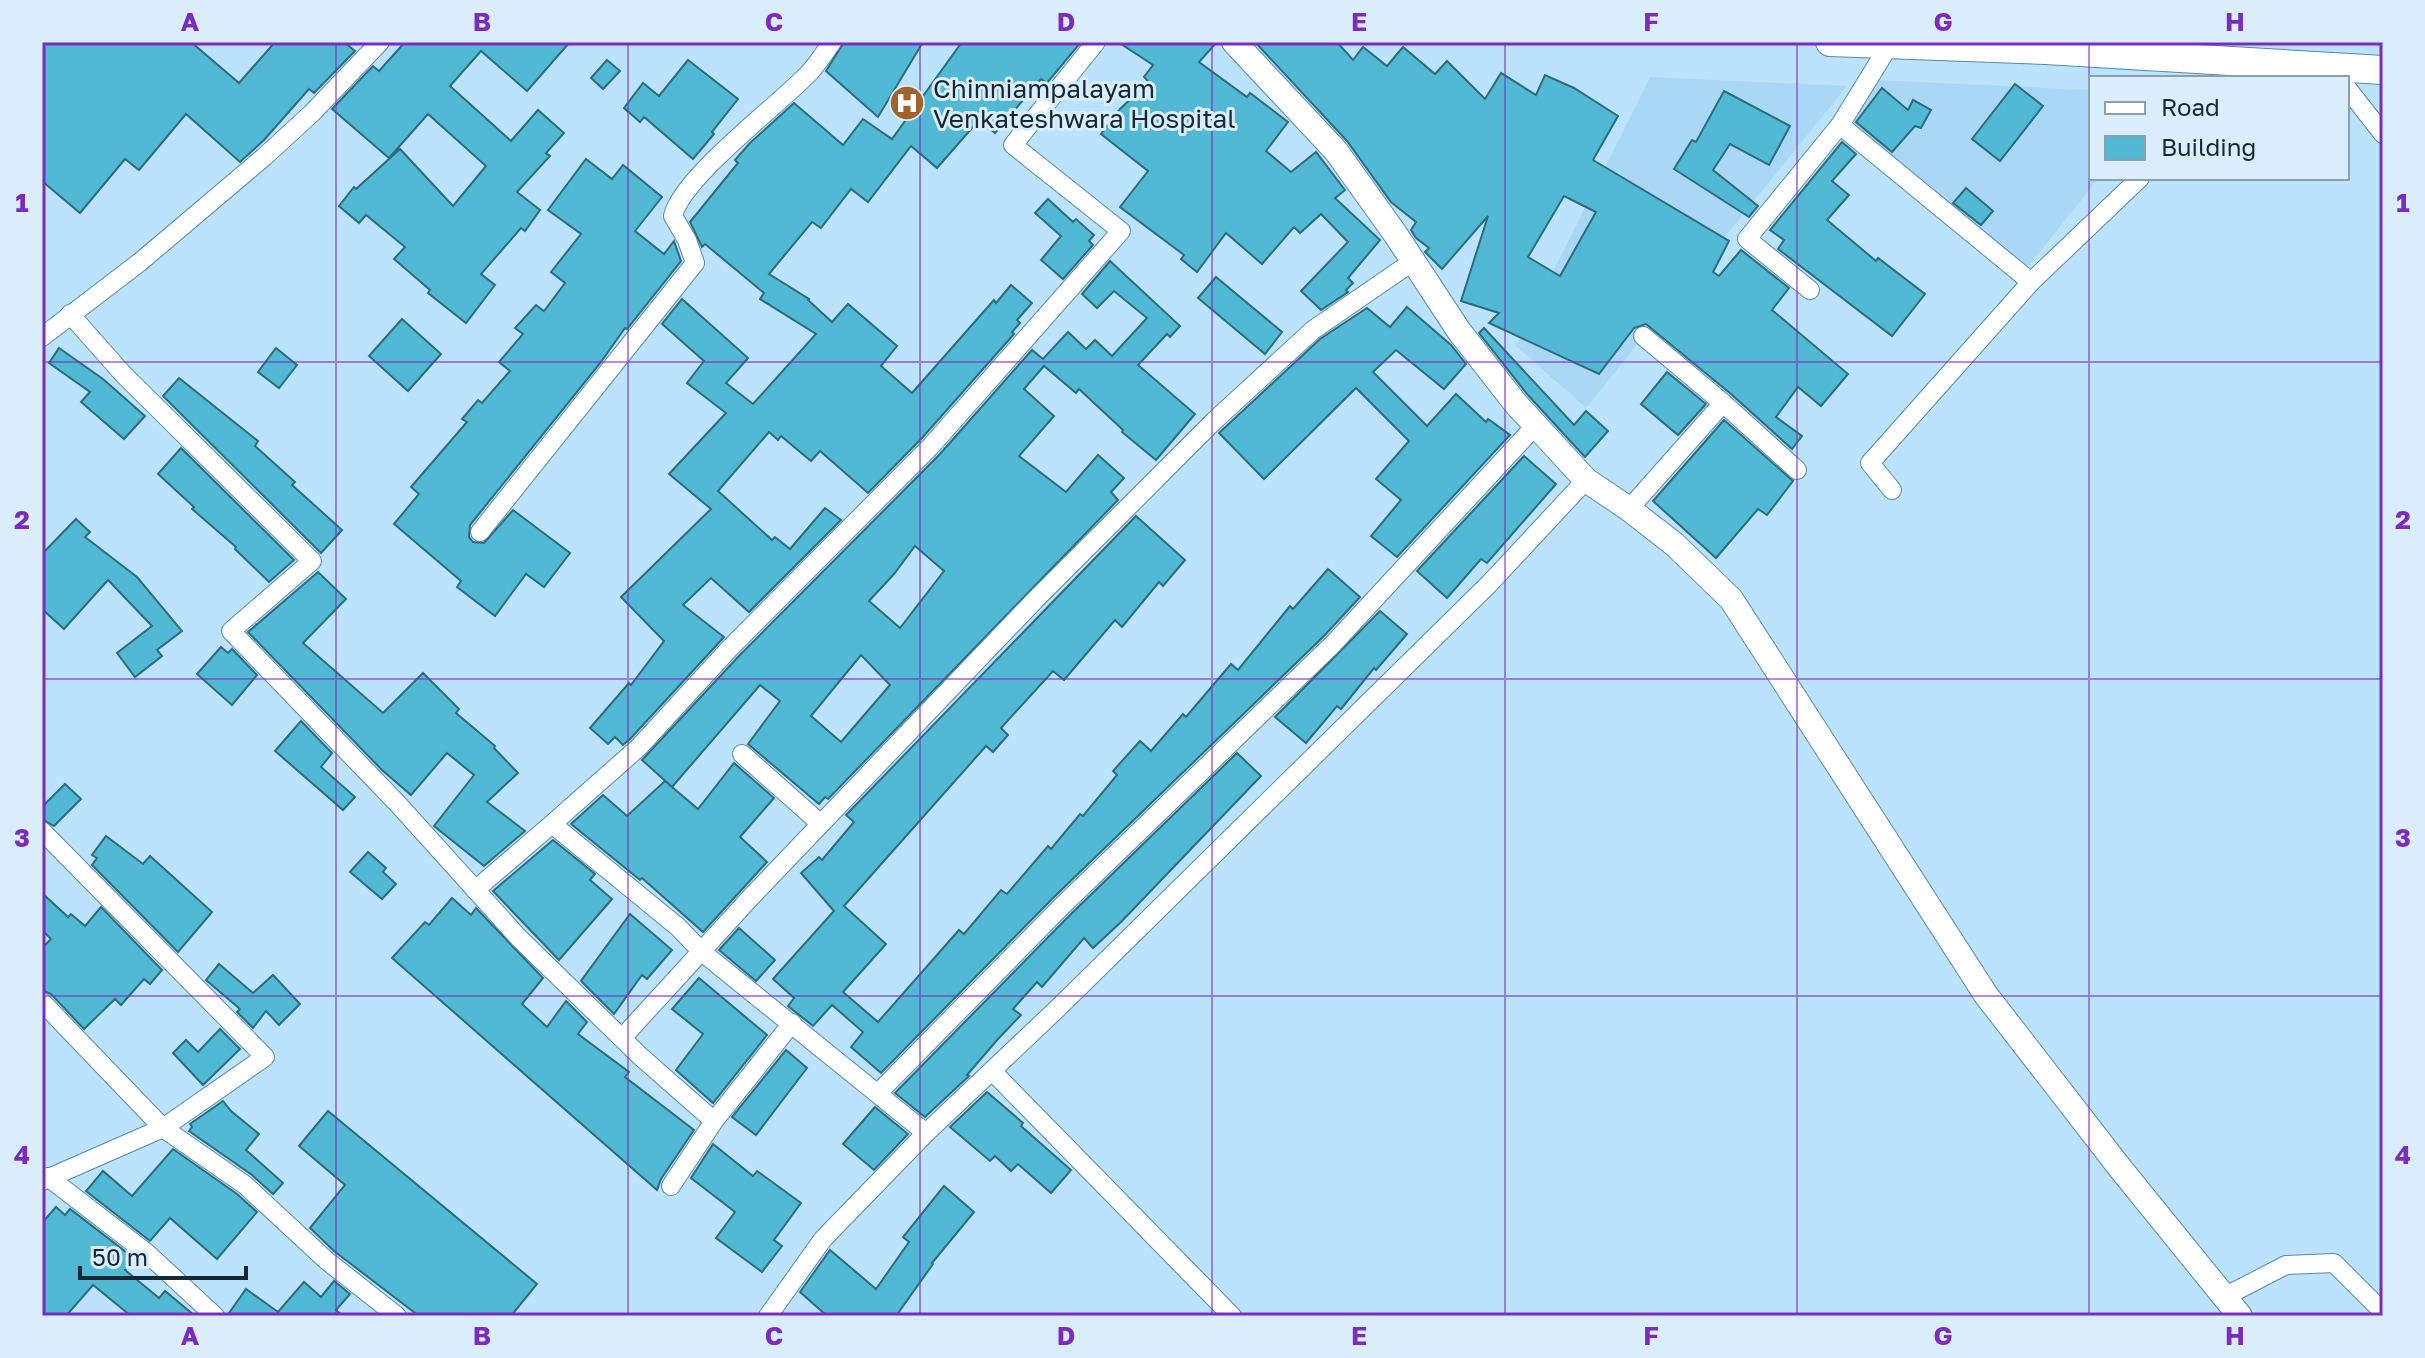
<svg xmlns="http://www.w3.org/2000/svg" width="2425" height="1358" font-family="'Golos Text',sans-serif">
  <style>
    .built { fill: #abd7f6 }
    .building { fill: #52b9d4; stroke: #2c6c7c; stroke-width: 2; fill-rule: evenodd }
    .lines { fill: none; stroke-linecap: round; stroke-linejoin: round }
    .street-casing { stroke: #5988a7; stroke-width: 20 }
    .secondary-casing { stroke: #5988a7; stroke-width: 26 }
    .primary-casing { stroke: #5988a7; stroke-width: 30 }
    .street { stroke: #fff; stroke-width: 18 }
    .secondary { stroke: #fff; stroke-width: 24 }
    .primary { stroke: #fff; stroke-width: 28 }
    .grid { fill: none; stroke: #7b2cbf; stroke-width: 2; stroke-opacity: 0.55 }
    .labels { text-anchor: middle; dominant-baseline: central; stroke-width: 6; stroke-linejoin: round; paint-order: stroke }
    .poi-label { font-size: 26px; fill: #152935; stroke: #daedfb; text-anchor: start }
    .neatline { fill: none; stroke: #7b2cbf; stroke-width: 3 }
    .grid-label { font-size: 26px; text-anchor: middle; font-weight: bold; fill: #7b2cbf }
  </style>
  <rect width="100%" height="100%" fill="#bbe3fe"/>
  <!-- built -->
  <g class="built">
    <polygon points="1650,77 1847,86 1586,408 1516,346"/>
    <polygon points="1877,80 2091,90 2091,178 2099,178 2026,269 1846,123"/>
  </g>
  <!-- building -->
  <g class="building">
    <polygon points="42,42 191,42 239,83 275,42 344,42 355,51 314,93 309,89 264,140 240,162 186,114 139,170 125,159 80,213 42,181"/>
    <polygon points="405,42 570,42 527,91 481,51 450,86 511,141 538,110 564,133 546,153 550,156 517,192 540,210 525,231 521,228 481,274 495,285 466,323 428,293 430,290 394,259 405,247 366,215 359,223 339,206 354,187 356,189 400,149 453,206 486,166 428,114 389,158 332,109 373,66 379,71"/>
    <polygon points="844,42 923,42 878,117 826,71"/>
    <polygon points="962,42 1081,42 1047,83 1041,79 995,133 979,120 937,168 911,146 868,202 851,189 821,228 812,222 769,274 809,299 808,300 832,322 848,304 897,346 881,366 912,393 994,300 996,303 1011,285 1032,303 1017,320 1020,323 1012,332 1014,334 922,438 868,493 820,451 811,461 781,436 778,440 769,432 718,491 772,540 775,537 790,549 825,508 841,520 749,612 711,578 683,605 724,637 631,738 623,745 615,737 608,744 590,728 629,683 631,685 664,641 621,597 711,509 669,474 726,413 687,383 704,361 662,324 682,299 748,358 726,383 753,404 816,334 760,299 764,293 705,244 702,247 690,222 738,163 735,160 750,143 794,103 843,145 863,119 892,139"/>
    <polygon points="1118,42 1217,42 1199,62 1247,97 1250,93 1288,122 1266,151 1291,172 1316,152 1345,190 1335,198 1380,240 1348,278 1353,283 1346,290 1348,292 1321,310 1301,291 1348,242 1321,214 1300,233 1294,227 1262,264 1226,233 1197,272 1181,259 1184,255 1120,207 1148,171 1101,134 1120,109 1149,82 1144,77 1153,65"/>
    <path d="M 1255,42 L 1337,42 L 1353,60 L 1363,47 L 1387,66 L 1403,47 L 1435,74 L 1447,61 L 1485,99 L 1501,73 L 1536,95 L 1545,75 L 1574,88 L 1618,116 L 1593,160 L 1729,241 L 1713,272 L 1719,276 L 1741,250 L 1789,288 L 1772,310 L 1848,374 L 1821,406 L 1798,387 L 1776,417 L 1802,436 L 1792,449 L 1731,394 L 1646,324 L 1634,328 L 1599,374 L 1489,323 L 1499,313 L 1461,301 L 1488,216 L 1442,269 L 1425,252 L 1429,248 L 1416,238 L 1411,230 L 1416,222 L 1391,202 L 1347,141 ZM 1564,196 L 1596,212 L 1560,276 L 1528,257 Z"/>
    <polygon points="607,60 620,71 603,89 591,78"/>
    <polygon points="688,60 738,99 712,132 714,134 693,159 644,117 640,122 624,108 643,83 659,96"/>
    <polygon points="2015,84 2043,106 2000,161 1972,139"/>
    <polygon points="1882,88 1908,110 1913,100 1931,110 1921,128 1915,126 1892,152 1856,122"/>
    <polygon points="1724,91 1790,126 1769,165 1730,144 1713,170 1758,206 1749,217 1674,169 1692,140 1696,142"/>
    <polygon points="1842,142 1856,154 1832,181 1849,195 1827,220 1876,261 1878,258 1925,294 1892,336 1778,249 1784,240 1770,230"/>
    <polygon points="586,159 612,179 623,165 662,197 635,231 664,254 674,241 681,261 627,329 625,328 601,362 470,525 469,537 473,542 484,543 513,510 570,553 544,587 526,574 495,616 457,587 461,581 394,524 419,494 411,487 467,422 462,419 478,400 482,403 510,371 499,362 523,334 515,328 536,305 544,311 565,283 551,272 581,234 548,210"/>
    <polygon points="1966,188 1993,211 1981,225 1953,203"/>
    <polygon points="1048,199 1073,222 1076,219 1094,235 1089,241 1093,245 1063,279 1041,260 1061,236 1035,213"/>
    <path d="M 1110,261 L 1180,326 L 1170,337 L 1167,334 L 1138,365 L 1195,414 L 1156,460 L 1122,432 L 1123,430 L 1079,389 L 1076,393 L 1044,366 L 1024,389 L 1054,416 L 1019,456 L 1066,492 L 1098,455 L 1124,478 L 1111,492 L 1118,500 L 828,799 L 825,797 L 819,804 L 748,744 L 780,701 L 760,685 L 672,787 L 642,760 L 738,657 L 940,454 L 1032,350 L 1043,359 L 1068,332 L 1086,349 L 1095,340 L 1112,356 L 1147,318 L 1114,291 L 1097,308 L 1082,294 ZM 915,546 L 944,571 L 900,628 L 869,601 L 894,574 ZM 861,655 L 890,685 L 841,742 L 811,716 Z"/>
    <polygon points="1216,277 1282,332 1265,354 1198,298"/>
    <polygon points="1407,307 1451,345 1466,364 1444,389 1396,350 1373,372 1427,426 1456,394 1486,422 1488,419 1510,435 1397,557 1371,536 1401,500 1376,479 1409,441 1356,388 1264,479 1219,433 1320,339 1367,308 1390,327"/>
    <polygon points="402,319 441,354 408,391 369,356"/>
    <polygon points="1484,328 1574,425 1586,411 1608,431 1585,457 1527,394 1479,333"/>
    <polygon points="59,348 103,379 145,416 124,439 81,402 90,392 49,363"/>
    <polygon points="276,348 297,365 279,388 258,372"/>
    <polygon points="1667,372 1706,404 1678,435 1641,404"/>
    <polygon points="179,378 258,441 255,446 295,482 292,485 342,530 321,553 163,396"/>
    <polygon points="1724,420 1793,481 1767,515 1758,509 1716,558 1653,501"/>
    <polygon points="181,448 294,560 269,582 235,549 236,547 192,509 194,507 158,474"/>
    <polygon points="1524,456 1556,484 1487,563 1481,559 1447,598 1417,571"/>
    <polygon points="1136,516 1185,560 1163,586 1159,582 1122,627 1115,620 1064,680 1053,671 1001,728 1008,735 993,752 986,746 844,906 886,944 843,992 878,1022 959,930 964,934 1001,890 1007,894 1048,846 1051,849 1080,814 1083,816 1117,775 1113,771 1140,741 1151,751 1183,714 1186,717 1231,664 1238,670 1290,606 1293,609 1328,569 1360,597 1324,636 1052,899 881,1073 851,1047 863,1032 832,1005 813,1026 788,1006 794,998 773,979 834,911 801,873 819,857 822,860 854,822 846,815"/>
    <polygon points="76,519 90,532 85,537 137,577 182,631 157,650 162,656 135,677 117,653 152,626 108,580 64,629 42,609 42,554"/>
    <polygon points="318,572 346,599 303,643 383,713 423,673 459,709 456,713 495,746 494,748 518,773 487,802 525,831 484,866 434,826 474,775 447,753 411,795 382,770 248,632"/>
    <polygon points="1380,611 1407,634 1376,670 1374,668 1341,709 1337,706 1306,743 1275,717"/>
    <polygon points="221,647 228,653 232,649 257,675 232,705 197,674"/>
    <polygon points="301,721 332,753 321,767 355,797 343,810 275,751"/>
    <polygon points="1237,753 1261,776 1121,922 1093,948 1084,938 1042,987 1037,982 1013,1009 1021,1015 998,1039 967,1075 969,1076 925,1117 895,1093 1069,916"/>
    <polygon points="734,763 774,798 740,837 767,862 703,932 642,878 640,880 571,824 603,795 627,816 665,781 698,809"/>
    <polygon points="65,784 81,799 54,826 42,819 42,807"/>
    <polygon points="106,836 143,864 150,856 212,912 178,952 92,865 97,858 92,855"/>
    <polygon points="553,840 595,874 590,880 612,899 559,960 493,891"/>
    <polygon points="368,852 386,868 383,872 396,884 382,899 350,872"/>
    <polygon points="42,893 68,917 71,914 85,926 101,907 162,970 150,984 144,979 121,1005 115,999 84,1029 51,994 42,990 42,948 51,939 42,930"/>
    <polygon points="452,898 471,915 476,908 543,978 522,1004 547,1027 566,1001 587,1022 578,1034 629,1072 625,1077 694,1130 661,1179 657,1190 392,958 425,922 429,925"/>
    <polygon points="630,914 672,950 647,979 642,975 614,1014 581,981"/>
    <polygon points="739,928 775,960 756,981 719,950"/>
    <polygon points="219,964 253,993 273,975 300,1004 279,1025 266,1011 253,1028 237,1012 240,1009 206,980"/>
    <polygon points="699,978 767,1035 713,1103 676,1070 703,1034 672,1009"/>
    <polygon points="220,1029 240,1049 203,1085 173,1053 186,1040 198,1052"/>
    <polygon points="786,1050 807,1068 756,1135 732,1117"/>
    <polygon points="987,1092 1023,1123 1021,1126 1071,1170 1051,1193 1018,1164 1011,1171 995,1156 990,1161 950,1127"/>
    <polygon points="223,1101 231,1111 259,1134 246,1150 283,1183 273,1194 252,1175 189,1131 192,1127 190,1124"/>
    <polygon points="875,1107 908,1134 874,1170 843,1144"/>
    <polygon points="328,1111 537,1284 511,1316 419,1316 334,1251 310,1228 345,1185 299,1146"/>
    <polygon points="713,1144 753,1176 757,1171 801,1203 774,1240 782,1246 762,1272 716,1238 735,1212 691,1178"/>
    <polygon points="173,1149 237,1194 257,1212 217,1259 170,1218 150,1241 86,1191 103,1171 132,1196"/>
    <polygon points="944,1186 974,1212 932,1263 933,1264 896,1316 827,1316 800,1292 830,1250 876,1289 909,1242 903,1237"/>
    <polygon points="56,1207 65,1215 70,1209 135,1259 125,1270 159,1298 165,1291 195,1316 131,1316 93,1285 66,1316 42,1316 42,1223"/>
    <polygon points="334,1281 350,1294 336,1310 343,1316 227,1316 246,1289 278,1312 304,1282 321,1297"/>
  </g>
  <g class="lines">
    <!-- street casing -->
    <g class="street-casing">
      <g id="street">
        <polyline points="2347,88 2383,134"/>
        <polyline points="1840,125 2031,282"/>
        <polyline points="1810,290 1747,239 1840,125 1890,44"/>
        <polyline points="70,314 123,374 312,561 231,631 397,803 519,938 640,1056 714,1121"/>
        <polyline points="1643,336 1723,403"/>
        <polyline points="42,337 140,262 264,157 312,113 380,42"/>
        <polyline points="1892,490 1870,463 2031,282 2140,178"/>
        <polyline points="1629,509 1723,403 1797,470"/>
        <path d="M 480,532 L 695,263 L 687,240 L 673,216 C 682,177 779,105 810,72 C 818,63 825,52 832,42"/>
        <polyline points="742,754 821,824"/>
        <polyline points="42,831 265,1057 163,1128 42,1002"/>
        <polyline points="475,890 552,824"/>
        <polyline points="622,1038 751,897 1036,599 1214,421 1313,330 1412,262"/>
        <polyline points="992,1071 1232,1316"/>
        <polyline points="878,1093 1061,907 1333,644 1536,425"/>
        <polyline points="926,1133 702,952 678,927 552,824 639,747 729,649 931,446 1121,231 1013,145 1096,42"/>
        <polyline points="48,1177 148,1254 215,1316"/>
        <polyline points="42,1181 163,1128 245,1185 326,1260 397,1316"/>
        <polyline points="671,1186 714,1121 792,1023"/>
        <polyline points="2224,1297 2286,1265 2334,1263 2383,1312"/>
        <polyline points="768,1316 823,1239 926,1133 1058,1008 1489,584 1586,480"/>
      </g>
    </g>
    <!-- secondary casing -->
    <g class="secondary-casing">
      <polyline id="secondary" points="1234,42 1336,151 1396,235 1459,331 1516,404 1586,480 1629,509 1674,544 1731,599 1986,995 2120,1168 2240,1316"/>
    </g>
    <!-- primary casing -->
    <g class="primary-casing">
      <polyline id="primary" points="1830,42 2046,50 2383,70"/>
    </g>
    <!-- street -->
    <use href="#street" class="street"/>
    <!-- secondary -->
    <use href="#secondary" class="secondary"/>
    <!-- primary -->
    <use href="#primary" class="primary"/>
  </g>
  <!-- grid -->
  <path class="grid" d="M 336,42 L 336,1316M 628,42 L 628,1316M 920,42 L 920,1316M 1212,42 L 1212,1316M 1505,42 L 1505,1316M 1797,42 L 1797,1316M 2089,42 L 2089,1316M 42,362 L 2383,362M 42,679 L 2383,679M 42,996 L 2383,996"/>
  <!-- icons -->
  <defs>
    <g id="hospital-disc" transform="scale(1.8)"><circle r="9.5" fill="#a2622c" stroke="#daedfb"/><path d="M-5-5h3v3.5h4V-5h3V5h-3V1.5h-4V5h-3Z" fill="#fff"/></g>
  </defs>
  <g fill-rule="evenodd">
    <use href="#hospital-disc" x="907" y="103"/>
  </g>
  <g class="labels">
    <!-- poi labels -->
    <g class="poi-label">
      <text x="933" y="88">Chinniampalayam<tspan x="933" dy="30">Venkateshwara Hospital</tspan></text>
    </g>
  </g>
  <!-- border -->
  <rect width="2425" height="1358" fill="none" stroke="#daedfb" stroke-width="88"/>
  <!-- legend -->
  <rect x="2089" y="76" width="260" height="104" fill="#daedfb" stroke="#8b9fac" stroke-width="2"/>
  <rect x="2105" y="102" width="40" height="12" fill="#ffffff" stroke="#8b9fac" stroke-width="2"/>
  <text x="2161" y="116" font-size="24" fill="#152935">Road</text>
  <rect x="2105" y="136" width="40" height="24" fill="#52b9d4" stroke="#8b9fac" stroke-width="2"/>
  <text x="2161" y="156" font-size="24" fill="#152935">Building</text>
  <!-- scale -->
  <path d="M80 1266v12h166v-12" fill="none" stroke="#152935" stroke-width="4"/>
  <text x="92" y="1266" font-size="24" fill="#152935" stroke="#daedfb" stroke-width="6" paint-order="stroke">50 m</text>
  <rect x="44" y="44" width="2337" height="1270" class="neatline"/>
  <g class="grid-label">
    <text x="190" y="31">A</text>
    <text x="482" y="31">B</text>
    <text x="774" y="31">C</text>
    <text x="1066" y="31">D</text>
    <text x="1359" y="31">E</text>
    <text x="1651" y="31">F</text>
    <text x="1943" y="31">G</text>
    <text x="2235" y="31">H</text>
    <text x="22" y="212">1</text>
    <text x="2403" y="212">1</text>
    <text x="22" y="529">2</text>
    <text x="2403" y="529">2</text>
    <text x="22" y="847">3</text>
    <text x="2403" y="847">3</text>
    <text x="22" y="1164">4</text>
    <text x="2403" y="1164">4</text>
    <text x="190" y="1345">A</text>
    <text x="482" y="1345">B</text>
    <text x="774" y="1345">C</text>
    <text x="1066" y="1345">D</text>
    <text x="1359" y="1345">E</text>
    <text x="1651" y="1345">F</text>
    <text x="1943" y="1345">G</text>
    <text x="2235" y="1345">H</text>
  </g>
</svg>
